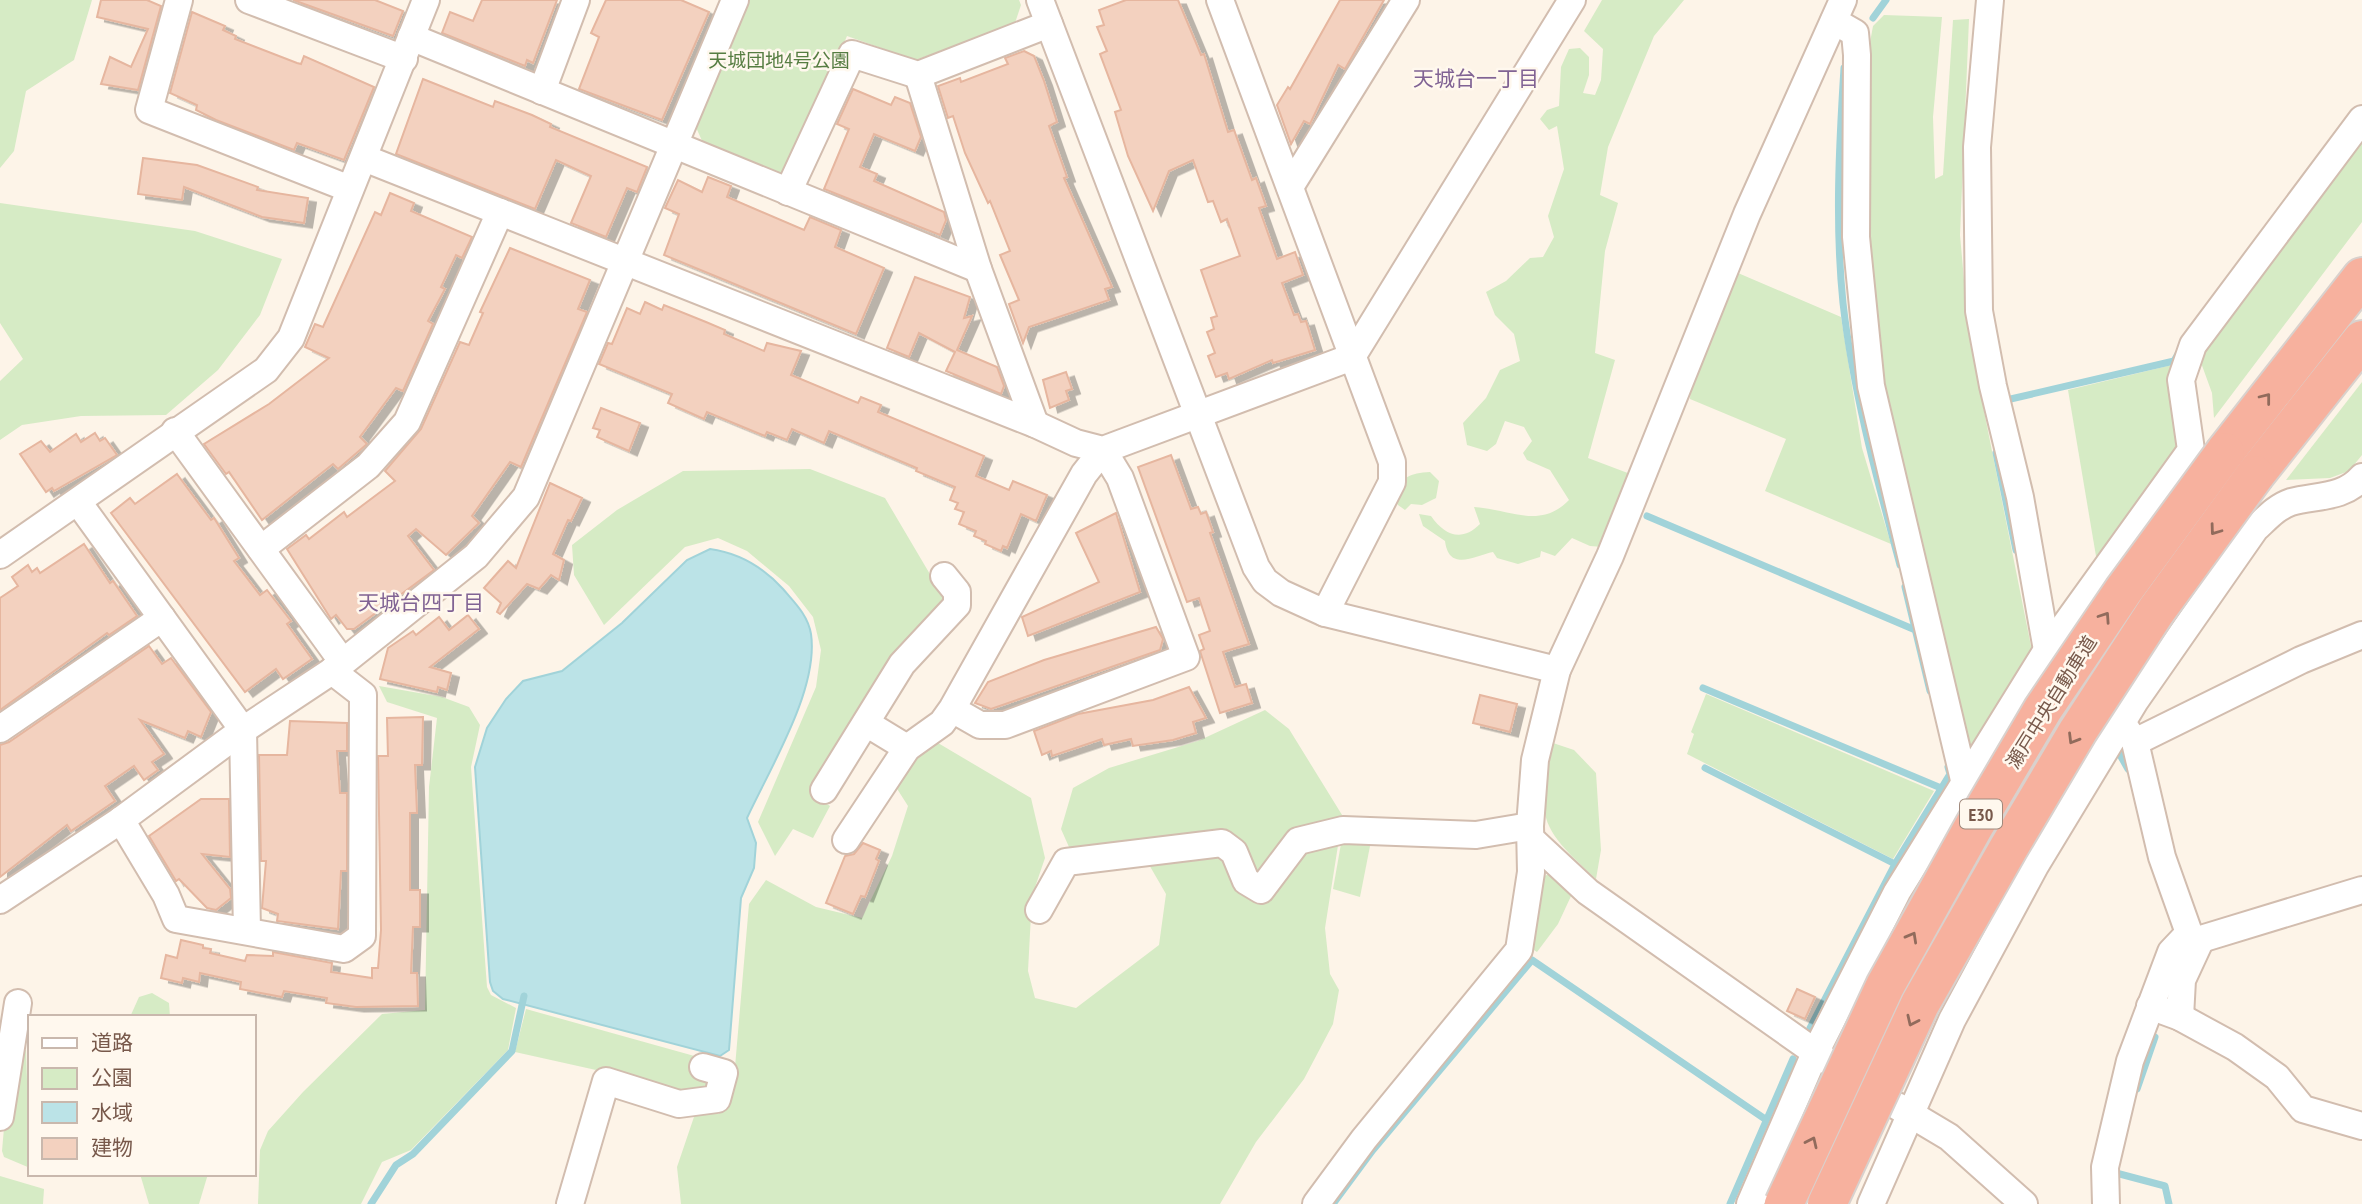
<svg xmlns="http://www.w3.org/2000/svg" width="2362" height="1204" font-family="'PT Sans Narrow','Noto Sans JP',sans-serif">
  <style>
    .green { fill: #d6ebc5 }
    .water { fill: #bbe3e7; stroke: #a1d3d9; stroke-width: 2 }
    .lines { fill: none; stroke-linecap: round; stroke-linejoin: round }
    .stream { stroke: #a1d3d9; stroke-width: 7 }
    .building { fill: #f3d1bf; stroke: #e6b69f; stroke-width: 2; filter: url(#shadow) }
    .minor-casing { stroke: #d2bdaf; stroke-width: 30 }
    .highway-casing { stroke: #d9d1cd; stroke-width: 42 }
    .minor { stroke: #fff; stroke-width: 26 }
    .highway { stroke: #f7b19e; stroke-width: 38 }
    .highway-bridge-casing { stroke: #d9d1cd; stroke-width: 42; stroke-linecap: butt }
    .highway-bridge { stroke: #f7b19e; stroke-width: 38 }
    .oneway { stroke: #916b5c }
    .labels { text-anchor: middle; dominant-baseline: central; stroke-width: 5; stroke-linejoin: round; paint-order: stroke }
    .shield { fill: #fff8ee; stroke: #a0897c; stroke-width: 2 }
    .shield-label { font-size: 18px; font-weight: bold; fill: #78594b }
    .park-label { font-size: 19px; fill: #567d42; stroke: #fff8ee }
    .street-label { font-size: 19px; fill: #78594b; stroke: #fff8ee }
    .neighbourhood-label { font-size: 21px; fill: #816394; stroke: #fff8ee }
  </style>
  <defs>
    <filter id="shadow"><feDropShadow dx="8" dy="4.5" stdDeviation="0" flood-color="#0004"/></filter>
  </defs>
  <rect width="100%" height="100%" fill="#fdf4e8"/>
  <!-- green -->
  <g class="green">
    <polygon points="0,0 92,0 74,60 26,91 14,151 0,168"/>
    <polygon points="746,0 1019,0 1021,5 1014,26 915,60 847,36 788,176 773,174 703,143 695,125"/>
    <path d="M 1602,0 L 1684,0 L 1654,36 L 1608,147 L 1600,195 L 1618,203 L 1605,251 L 1595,353 L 1615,360 L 1588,458 L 1633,475 L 1603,547 L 1590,546 L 1572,538 L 1555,556 L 1541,551 L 1540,557 L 1518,564 L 1497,558 L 1493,552 C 1476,555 1449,573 1445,541 L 1423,526 L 1419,514 L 1431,516 C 1445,536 1462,542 1480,524 L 1474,507 C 1510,509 1540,530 1569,500 L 1550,470 L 1527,460 L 1523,453 L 1532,441 L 1524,427 L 1505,421 L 1496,444 L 1487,451 L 1467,445 L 1463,423 L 1486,398 L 1500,370 L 1520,361 L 1514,334 L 1495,315 L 1486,292 L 1506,281 L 1530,258 L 1543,257 L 1554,237 L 1548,216 L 1564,169 L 1557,126 L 1549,130 L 1540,119 L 1547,110 L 1559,106 L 1561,67 L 1569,49 L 1580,48 L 1589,57 L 1589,75 L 1583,93 L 1595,95 L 1601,80 L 1603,49 L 1584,31 Z"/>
    <polygon points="1884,15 1942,17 1933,117 1935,179 1943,175 1953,20 1969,19 1960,235 1969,336 2033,656 1968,753 1881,408 1866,291 1869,48 1873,26"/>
    <polygon points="2362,140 2362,222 2214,418 2212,393 2200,360 2201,351"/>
    <polygon points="0,203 195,231 282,259 260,315 218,370 166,415 81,416 22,425 0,440 0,381 23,359 0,323"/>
    <polygon points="1738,273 1841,317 1862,448 1891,544 1765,491 1786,439 1690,399 1691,381 1732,279 1736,280"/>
    <polygon points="2176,364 2182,442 2098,568 2068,390"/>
    <polygon points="2362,382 2362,455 2349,471 2330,478 2286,480"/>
    <polygon points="810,469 885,498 947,603 895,657 810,793 830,806 813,838 793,829 775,856 758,822 816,687 821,650 813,617 789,586 747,551 718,538 685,547 604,625 574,575 572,545 617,510 683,471"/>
    <path d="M 1430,472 L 1439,481 L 1436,498 L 1422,505 L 1411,504 L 1405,510 L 1398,505 L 1394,495 C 1401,477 1410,473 1430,472 Z"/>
    <polygon points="379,686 442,697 469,707 480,725 471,767 487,987 491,995 516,1008 508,1050 411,1150 382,1162 361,1204 258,1204 260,1150 268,1131 303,1092 382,1014 425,1010 429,787 437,718 387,702"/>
    <polygon points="1706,694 1934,791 1893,859 1687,754 1694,734 1691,732"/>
    <polygon points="1265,710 1289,729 1347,823 1259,882 1237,846 1073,856 1061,829 1073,788 1109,768 1198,741"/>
    <path d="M 1550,742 L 1574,750 L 1596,773 L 1601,850 L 1596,879 C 1537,825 1538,819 1550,742 Z"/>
    <polygon points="938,743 1031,798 1045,858 1032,896 1028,971 1035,998 1076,1008 1159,945 1166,894 1144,856 1218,848 1242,889 1302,850 1339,839 1325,928 1330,974 1339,990 1333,1024 1304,1079 1256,1142 1220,1204 681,1204 677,1167 695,1114 719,1114 735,1067 749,904 766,880 816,907 862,918 892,856 908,806 894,784 917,753"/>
    <polygon points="1372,836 1360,897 1333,889 1342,838"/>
    <path d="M 1553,873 L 1572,894 L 1558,924 L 1537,952 L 1528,946 C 1538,924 1541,901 1541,877 Z"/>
    <polygon points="152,993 169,1003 170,1017 130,1017 139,997"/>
    <polygon points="526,1009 723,1064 710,1093 683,1097 605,1072 515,1052"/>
    <polygon points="26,1050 30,1168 4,1157 2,1151 9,1070 15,1051"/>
    <polygon points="140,1174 208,1174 199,1204 149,1204"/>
    <polygon points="0,1176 44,1189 43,1204 0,1204"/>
  </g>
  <!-- water -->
  <path class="water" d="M 710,549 C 739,553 763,567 783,589 C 794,602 808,615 811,634 C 819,689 770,768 747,818 L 756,843 L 754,868 L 741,898 L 729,1050 L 720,1056 L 503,999 L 493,991 L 490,982 L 475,767 L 487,728 L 506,699 L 523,681 L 562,671 L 622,623 L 687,560 Z"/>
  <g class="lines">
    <!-- stream -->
    <g class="stream">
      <polyline points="1873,18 1886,0"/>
      <path d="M 1844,68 C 1839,147 1835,225 1843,303 C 1853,392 1877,479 1900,565"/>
      <polyline points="2002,401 2174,361 2178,354"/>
      <polyline points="1996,453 2016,550"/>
      <polyline points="1647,516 1913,629"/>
      <polyline points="1905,587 1930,691"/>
      <polyline points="1703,688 1941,788"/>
      <polyline points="2115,746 2128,769"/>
      <polyline points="1705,768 1895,864"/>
      <polyline points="1810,1028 1895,864 1950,774 1948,767"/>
      <polyline points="2137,1089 2155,1037"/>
      <polyline points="2116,1173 2165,1186 2169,1204"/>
      <polyline points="371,1204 396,1165 413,1154 512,1051 524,996"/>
      <polyline points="1333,1204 1373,1150 1532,960 1765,1119"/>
      <polyline points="1730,1204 1793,1059"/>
    </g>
  </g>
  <!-- building -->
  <g class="building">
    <polygon points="101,0 147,0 161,6 138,90 101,84 110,57 131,67 148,29 97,17"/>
    <polygon points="293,0 375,0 403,11 393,36"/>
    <polygon points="482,0 557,0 533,63 527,60 525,66 442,33 450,12 473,21"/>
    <polygon points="606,0 681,0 709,12 662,120 579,89 599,37 591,33"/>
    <polygon points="1126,0 1178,0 1201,55 1204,54 1228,132 1234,130 1252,180 1256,178 1266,206 1259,208 1277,259 1295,252 1303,275 1282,283 1294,315 1298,314 1301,322 1306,321 1315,350 1273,363 1272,360 1229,379 1227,373 1216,377 1208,356 1215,353 1207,332 1214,329 1211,318 1217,316 1201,270 1240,256 1227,219 1221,222 1213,201 1208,202 1193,160 1169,171 1153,211 1128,156 1115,112 1121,110 1100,54 1107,51 1097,27 1104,25 1099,10"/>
    <polygon points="1340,0 1384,0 1345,69 1338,65 1310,124 1304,121 1291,144 1277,105 1288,87 1290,89"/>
    <polygon points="192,12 225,26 223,30 236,36 235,39 297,63 301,64 304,56 374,87 344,160 297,143 294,150 216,120 196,110 197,105 170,93"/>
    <polygon points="1024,51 1034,56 1044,81 1057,122 1049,126 1067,177 1064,178 1112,287 1105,289 1109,300 1029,327 1023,343 1009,304 1019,300 1000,255 1010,251 990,201 988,203 965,153 953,116 948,118 938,86 960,78 961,82 1008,64 1005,58"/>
    <polygon points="423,79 493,107 495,101 532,115 551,124 550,127 647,167 637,192 627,188 606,237 571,223 591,176 556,160 535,209 396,154"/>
    <polygon points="853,89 891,105 895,97 910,103 921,137 915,151 874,134 860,167 877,174 874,181 944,212 946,220 940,235 824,189 849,129 837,124"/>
    <polygon points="143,158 197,165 258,187 257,190 308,198 304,223 262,217 184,187 182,200 138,194"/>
    <polygon points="708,177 731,186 727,197 804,230 810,217 841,230 835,247 884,268 856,334 664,255 679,214 665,208 678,180 702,192"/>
    <polygon points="390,193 414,203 411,211 472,237 462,258 456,255 441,287 445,289 428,321 433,324 403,391 396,388 360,437 367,444 338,469 333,464 262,520 229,472 226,474 204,444 269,404 329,358 305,347 315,324 323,327 375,212 381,215"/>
    <polygon points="510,248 590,280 578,309 587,312 521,467 510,462 472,516 479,523 446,555 416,529 408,536 434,570 354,629 347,629 336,615 331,619 287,549 306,535 309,539 344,512 347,517 395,481 385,471 421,429 460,342 469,345 483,313 480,312"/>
    <polygon points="915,277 970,297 964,318 972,316 957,350 997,367 1004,386 1001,394 946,371 955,352 919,333 909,357 887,348"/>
    <polygon points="645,302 662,310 664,305 706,322 725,330 724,334 764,351 767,343 801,351 791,375 858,403 861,397 881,405 878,412 984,456 976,476 1009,490 1013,481 1047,495 1036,521 1021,514 1007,548 1003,546 1001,551 985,544 986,541 974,536 976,531 959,524 964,512 955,509 958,503 950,500 955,487 916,471 917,468 829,431 824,443 792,429 787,440 767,432 765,436 707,412 704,419 668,403 672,394 599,364 608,343 612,344 627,308 640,314"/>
    <polygon points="1066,372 1072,389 1066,391 1069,400 1050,408 1043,380"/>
    <polygon points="601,408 640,423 629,451 597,437 600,430 593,428"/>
    <polygon points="95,433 100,441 105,438 117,455 54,491 52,488 46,492 20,454 41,441 50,452 76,434 81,442"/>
    <polygon points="1171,455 1191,509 1198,507 1201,514 1206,512 1213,532 1210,533 1249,644 1223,652 1235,687 1246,684 1252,703 1220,713 1200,651 1204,649 1199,635 1210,631 1199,598 1187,602 1138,467"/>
    <polygon points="177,474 211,520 214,518 239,558 234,561 260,595 267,590 291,621 287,624 312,659 283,679 276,669 245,692 111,513 130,498 135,504"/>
    <polygon points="550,483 582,498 571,521 568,520 553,554 564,560 559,580 551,575 539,589 527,584 500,614 497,612 501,603 484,588 508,561 516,568"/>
    <polygon points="1116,513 1140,592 1028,636 1022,617 1099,582 1076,533"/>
    <polygon points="84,544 110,583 113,581 137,616 109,635 107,633 0,710 0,598 18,586 12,577 28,565 32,572 37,568 40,573"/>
    <polygon points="468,615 479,629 430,667 451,673 447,690 438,687 437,692 380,679 388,648 413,631 416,635 439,617 449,630"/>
    <polygon points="1156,627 1163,639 1160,650 991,709 975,703 988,682 1044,660"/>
    <polygon points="149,646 162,664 171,658 211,712 201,737 188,731 185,738 140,720 164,754 152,762 158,770 144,780 134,766 105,786 115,801 71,831 67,825 0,877 0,745 9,742"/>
    <polygon points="1189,687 1206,718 1193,722 1196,733 1173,740 1133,746 1131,739 1104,745 1102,739 1052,756 1051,751 1042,755 1034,731 1078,714 1153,700"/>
    <polygon points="1480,695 1517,704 1510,732 1473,723"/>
    <polygon points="423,717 422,765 415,765 417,813 410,813 410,890 420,890 420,927 413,927 411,973 417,973 418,1006 356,1007 326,1003 327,998 284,991 282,997 240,989 241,982 200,973 199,982 183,978 182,983 161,978 166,955 177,958 181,940 203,945 203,948 211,949 210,953 245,961 247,955 273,956 273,952 332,963 331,972 372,978 372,968 378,968 381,930 378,756 388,756 387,718"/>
    <polygon points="290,721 347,723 347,751 337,751 340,793 347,793 347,871 341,871 338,929 277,921 278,914 262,908 266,861 261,861 259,755 287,755"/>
    <polygon points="201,799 229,799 230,857 202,854 230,889 231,898 216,910 207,908 179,879 176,881 149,836"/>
    <polygon points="863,843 880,850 876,859 879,861 865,897 861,896 853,914 826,903 845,856 854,854"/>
    <polygon points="1797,989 1815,997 1805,1019 1787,1011"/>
  </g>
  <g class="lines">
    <!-- minor casing -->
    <g class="minor-casing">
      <g id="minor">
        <polyline points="179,0 149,110 350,189"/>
        <polyline points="249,0 404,59"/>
        <polyline points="1040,0 1256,567 1265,581 1281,593 1325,613 1557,670"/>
        <polyline points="1220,0 1392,462 1392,482 1325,613"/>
        <polyline points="1990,0 1977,147 1979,311 1993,386 2020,497 2047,650 2054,656"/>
        <polyline points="1834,21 1855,33 1857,55 1856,237 1871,386 1964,780"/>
        <polyline points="411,37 978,269"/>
        <polyline points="918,75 978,269 1035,424"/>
        <polyline points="542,91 576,0"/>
        <polyline points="364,158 1035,424 1076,443 1103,450 1352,357 1572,0"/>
        <polyline points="1290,187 1406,0"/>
        <polyline points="788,192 852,54 918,75 1049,24"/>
        <polyline points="175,431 342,661"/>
        <polyline points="78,502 243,730 247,931"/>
        <polyline points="261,549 368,466 407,422 500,212"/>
        <polyline points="0,555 266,370 291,338 426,0"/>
        <polyline points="2086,688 2123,724 2135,742 2301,660 2362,635"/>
        <polyline points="866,723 907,748"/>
        <polyline points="0,729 162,618"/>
        <polyline points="2135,742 2162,857 2189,933"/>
        <polyline points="824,790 902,664 957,605 957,592 944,576"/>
        <polyline points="121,820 166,895 176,919 344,949 362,936 363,695 332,671"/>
        <polyline points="1531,839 1588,892 1829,1062"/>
        <polyline points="846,840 907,748 942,723 952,709 1084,474 1103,450 1120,478 1186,657 1005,725 980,725 952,709"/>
        <polyline points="0,900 121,820 243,730 332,671 476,556 526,497 735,0"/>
        <polyline points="1039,910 1066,862 1222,843 1234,852 1246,881 1261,890 1298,841 1343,830 1476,835 1530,826"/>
        <polyline points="2150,1006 2180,1017 2235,1047 2277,1077 2303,1109 2362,1126"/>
        <polyline points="2180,1017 2182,980 2201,939"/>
        <polyline points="1897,1106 1949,1137 2024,1204"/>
        <polyline points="0,1117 18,1003"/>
        <polyline points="570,1204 606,1081 679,1104 717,1099 724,1073 703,1067"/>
        <polyline points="1316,1204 1364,1139 1519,950 1531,872 1530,826 1535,760 1557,670 1610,556 1747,214 1843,0"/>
        <polyline points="1750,1204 1815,1053 1897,892 2047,650 2191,450 2181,380 2193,345 2362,119"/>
        <path d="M 1871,1204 L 1952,1020 L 2035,866 L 2135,701 L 2255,529 C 2266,519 2276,507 2291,502 C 2316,495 2343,499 2362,477"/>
        <polyline points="2106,1204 2105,1167 2130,1061 2171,952 2189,933 2194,938 2201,939 2362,890"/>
      </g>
    </g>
    <!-- highway casing -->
    <g class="highway-casing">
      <g id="highway">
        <polyline points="2225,452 2362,277"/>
        <polyline points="2255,475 2362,340"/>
      </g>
    </g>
    <!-- minor -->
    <use href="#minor" class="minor"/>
    <!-- highway -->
    <use href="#highway" class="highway"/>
    <!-- highway-bridge casing -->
    <g class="highway-bridge-casing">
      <g id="highway-bridge">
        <polyline points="1784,1204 1885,986 1974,826 2043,709 2123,591 2225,452"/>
        <polyline points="1827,1204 1920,1004 2008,849 2078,731 2156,611 2255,475"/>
      </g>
    </g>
    <!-- highway-bridge -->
    <use href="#highway-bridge" class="highway-bridge"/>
  </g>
  <!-- one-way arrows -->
  <defs><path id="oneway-chevron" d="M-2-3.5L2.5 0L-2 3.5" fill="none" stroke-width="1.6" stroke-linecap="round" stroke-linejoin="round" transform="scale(1.75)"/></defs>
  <g class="oneway">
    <use href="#oneway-chevron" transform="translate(2266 398) rotate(-52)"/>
    <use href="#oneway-chevron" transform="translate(2215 530) rotate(126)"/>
    <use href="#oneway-chevron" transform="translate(2105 617) rotate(-56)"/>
    <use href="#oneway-chevron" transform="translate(2073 739) rotate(121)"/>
    <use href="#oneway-chevron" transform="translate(1912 937) rotate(-61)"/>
    <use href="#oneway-chevron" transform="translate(1912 1021) rotate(115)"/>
    <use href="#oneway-chevron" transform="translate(1812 1142) rotate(-65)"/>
  </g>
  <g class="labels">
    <!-- shield labels -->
    <rect class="shield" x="1960" y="799.5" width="42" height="29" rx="5"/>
    <g class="shield-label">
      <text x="1981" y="814">E30</text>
    </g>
    <!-- park labels -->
    <g class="park-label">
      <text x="779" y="60">天城団地4号公園</text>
    </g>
    <!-- street labels -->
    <g class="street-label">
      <text transform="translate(2051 702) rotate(-58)">瀬戸中央自動車道</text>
    </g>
    <!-- neighbourhood labels -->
    <g class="neighbourhood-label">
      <text x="1476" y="78">天城台一丁目</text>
      <text x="421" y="602">天城台四丁目</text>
    </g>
  </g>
  <!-- legend -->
  <rect x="28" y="1015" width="228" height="161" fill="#fff8ee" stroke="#c9b8ad" stroke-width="2"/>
  <rect x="42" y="1038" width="35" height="10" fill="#ffffff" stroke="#c9b8ad" stroke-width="2"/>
  <text x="91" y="1050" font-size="21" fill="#78594b">道路</text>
  <rect x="42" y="1068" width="35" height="21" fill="#d6ebc5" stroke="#c9b8ad" stroke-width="2"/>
  <text x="91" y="1085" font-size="21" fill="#78594b">公園</text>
  <rect x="42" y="1102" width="35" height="21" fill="#bbe3e7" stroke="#c9b8ad" stroke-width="2"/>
  <text x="91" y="1120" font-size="21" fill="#78594b">水域</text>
  <rect x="42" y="1138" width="35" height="21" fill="#f3d1bf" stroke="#c9b8ad" stroke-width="2"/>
  <text x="91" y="1155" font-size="21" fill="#78594b">建物</text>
</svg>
